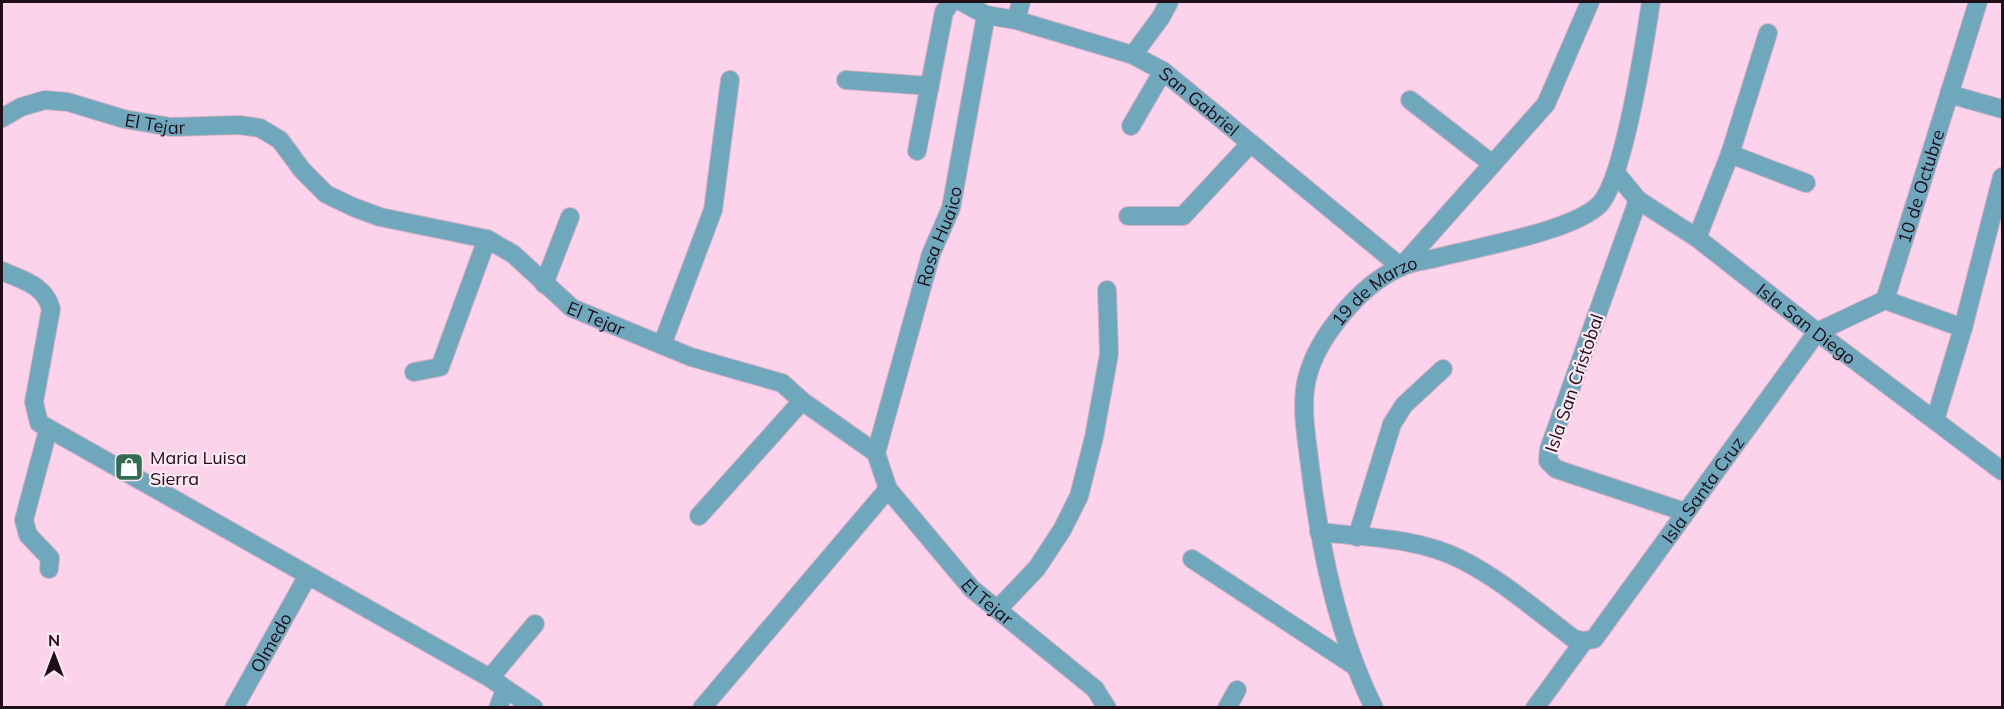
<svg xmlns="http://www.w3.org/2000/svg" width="2004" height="709" font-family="Mulish,sans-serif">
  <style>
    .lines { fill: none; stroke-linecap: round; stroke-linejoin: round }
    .minor-casing { stroke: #d5afc5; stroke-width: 20 }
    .minor { stroke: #6fa8bd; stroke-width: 18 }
    .labels { text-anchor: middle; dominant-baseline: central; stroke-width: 4.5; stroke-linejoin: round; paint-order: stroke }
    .street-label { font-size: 18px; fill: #1f0d18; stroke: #fde7f3 }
    .poi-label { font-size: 18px; fill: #1f0d18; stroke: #fde7f3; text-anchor: start }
  </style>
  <rect width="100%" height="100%" fill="#fdd3eb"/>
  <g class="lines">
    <!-- minor casing -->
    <g class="minor-casing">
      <g id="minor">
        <path id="s1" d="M 962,2 L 986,15 L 1016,20 L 1133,55 L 1163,71 L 1401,267 L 1546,104 L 1590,2"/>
        <polyline points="1016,20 1021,2"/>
        <polyline points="1133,55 1161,17 1169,2"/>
        <polyline points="846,80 930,86"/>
        <polyline points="1949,94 2002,109"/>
        <polyline points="1410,100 1491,163"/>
        <path id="s2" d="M 2,118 L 21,107 L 45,100 L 68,102 L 124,119 L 171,127 L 239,125 L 260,128 L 280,140 L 302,170 L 326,194 L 353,207 L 380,217 L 487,239 L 513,254 L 572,308 L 691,357 L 782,383 L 802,401 L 876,453 L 888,489 L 972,589 L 1095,689 L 1107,708"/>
        <polyline points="1131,126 1163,71"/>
        <polyline points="917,151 944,12 951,2"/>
        <polyline points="1730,154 1806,183"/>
        <path id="s3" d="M 1616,173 L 1638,200 L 1697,238 L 1817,332 L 2002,471"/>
        <polyline points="1638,200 1549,449 1548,461 1556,469 1685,512"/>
        <polyline points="1128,216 1183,216 1250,144"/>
        <polyline points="1697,238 1730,154 1768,33"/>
        <path d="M 2,271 C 22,280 45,285 51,309 L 34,402 L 39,423 L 490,678 L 534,708"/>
        <polyline points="544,284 570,217"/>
        <polyline points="1885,300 1963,328"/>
        <polyline points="662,345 713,210 730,80"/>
        <polyline points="414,372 440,367 487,239"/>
        <polyline points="1935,420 1963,328 2002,177"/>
        <polyline points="48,430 24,520 28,535 50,558 49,569"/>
        <path id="s4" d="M 876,453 L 931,254 L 951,208 L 986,15"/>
        <polyline points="699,516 802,401"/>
        <path id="s5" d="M 1319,532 C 1366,537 1419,538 1462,560 C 1502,580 1538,612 1574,639 L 1584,641 L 1594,639 L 1817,332 L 1885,300 L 1978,2"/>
        <polyline points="1357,537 1392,424 1404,405 1443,369"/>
        <polyline points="1192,559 1353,665"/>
        <polyline points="998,609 1037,568 1062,530 1079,496 1094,437 1109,354 1107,290"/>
        <polyline points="490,678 535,624"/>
        <path id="s6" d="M 234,708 L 307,577"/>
        <polyline points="498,708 505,690"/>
        <polyline points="702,708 888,489"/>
        <polyline points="1227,708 1237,690"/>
        <path id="s7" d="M 1374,708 C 1337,633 1320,548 1310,466 C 1307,441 1302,414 1305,389 C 1311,343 1359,285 1401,267 C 1410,262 1422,261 1432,259 C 1472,248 1573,232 1600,204 C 1624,178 1645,41 1651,2"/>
        <polyline points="1535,708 1584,641"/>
      </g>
    </g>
    <!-- minor -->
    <use href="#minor" class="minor"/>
  </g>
  <!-- icons -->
  <defs>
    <g id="shop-square" transform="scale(1.5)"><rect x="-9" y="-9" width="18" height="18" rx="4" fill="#346c53" stroke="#fde7f3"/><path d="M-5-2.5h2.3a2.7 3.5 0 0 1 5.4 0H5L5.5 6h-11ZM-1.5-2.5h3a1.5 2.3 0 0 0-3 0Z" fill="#fff"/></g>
  </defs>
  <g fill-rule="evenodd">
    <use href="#shop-square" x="129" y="467"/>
  </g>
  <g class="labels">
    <!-- street labels -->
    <g class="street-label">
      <text stroke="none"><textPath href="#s1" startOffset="261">San Gabriel</textPath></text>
      <text stroke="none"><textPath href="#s2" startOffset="160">El Tejar</textPath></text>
      <text stroke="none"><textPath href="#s5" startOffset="878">10 de Octubre</textPath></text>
      <text stroke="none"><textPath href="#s4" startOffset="226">Rosa Huaico</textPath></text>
      <text stroke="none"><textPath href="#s7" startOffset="454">19 de Marzo</textPath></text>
      <text stroke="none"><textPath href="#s2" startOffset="664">El Tejar</textPath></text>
      <text stroke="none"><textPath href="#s3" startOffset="244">Isla San Diego</textPath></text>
      <text transform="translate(1574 383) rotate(-71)">Isla San Cristobal</text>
      <text stroke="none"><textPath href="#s5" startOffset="489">Isla Santa Cruz</textPath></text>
      <text stroke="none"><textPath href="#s2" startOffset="1167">El Tejar</textPath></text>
      <text stroke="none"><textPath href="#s6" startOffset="75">Olmedo</textPath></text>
    </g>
    <!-- poi labels -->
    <g class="poi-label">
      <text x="150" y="457">Maria Luisa<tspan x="150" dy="21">Sierra</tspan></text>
    </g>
  </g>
  <!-- border -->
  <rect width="2004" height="709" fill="none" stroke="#1f0d18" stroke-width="6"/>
  <!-- north arrow -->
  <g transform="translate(54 655)" stroke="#fde7f3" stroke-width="4.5" paint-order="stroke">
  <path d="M0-4.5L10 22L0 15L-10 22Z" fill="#1f0d18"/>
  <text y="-9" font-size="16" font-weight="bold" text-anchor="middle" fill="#1f0d18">N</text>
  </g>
</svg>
